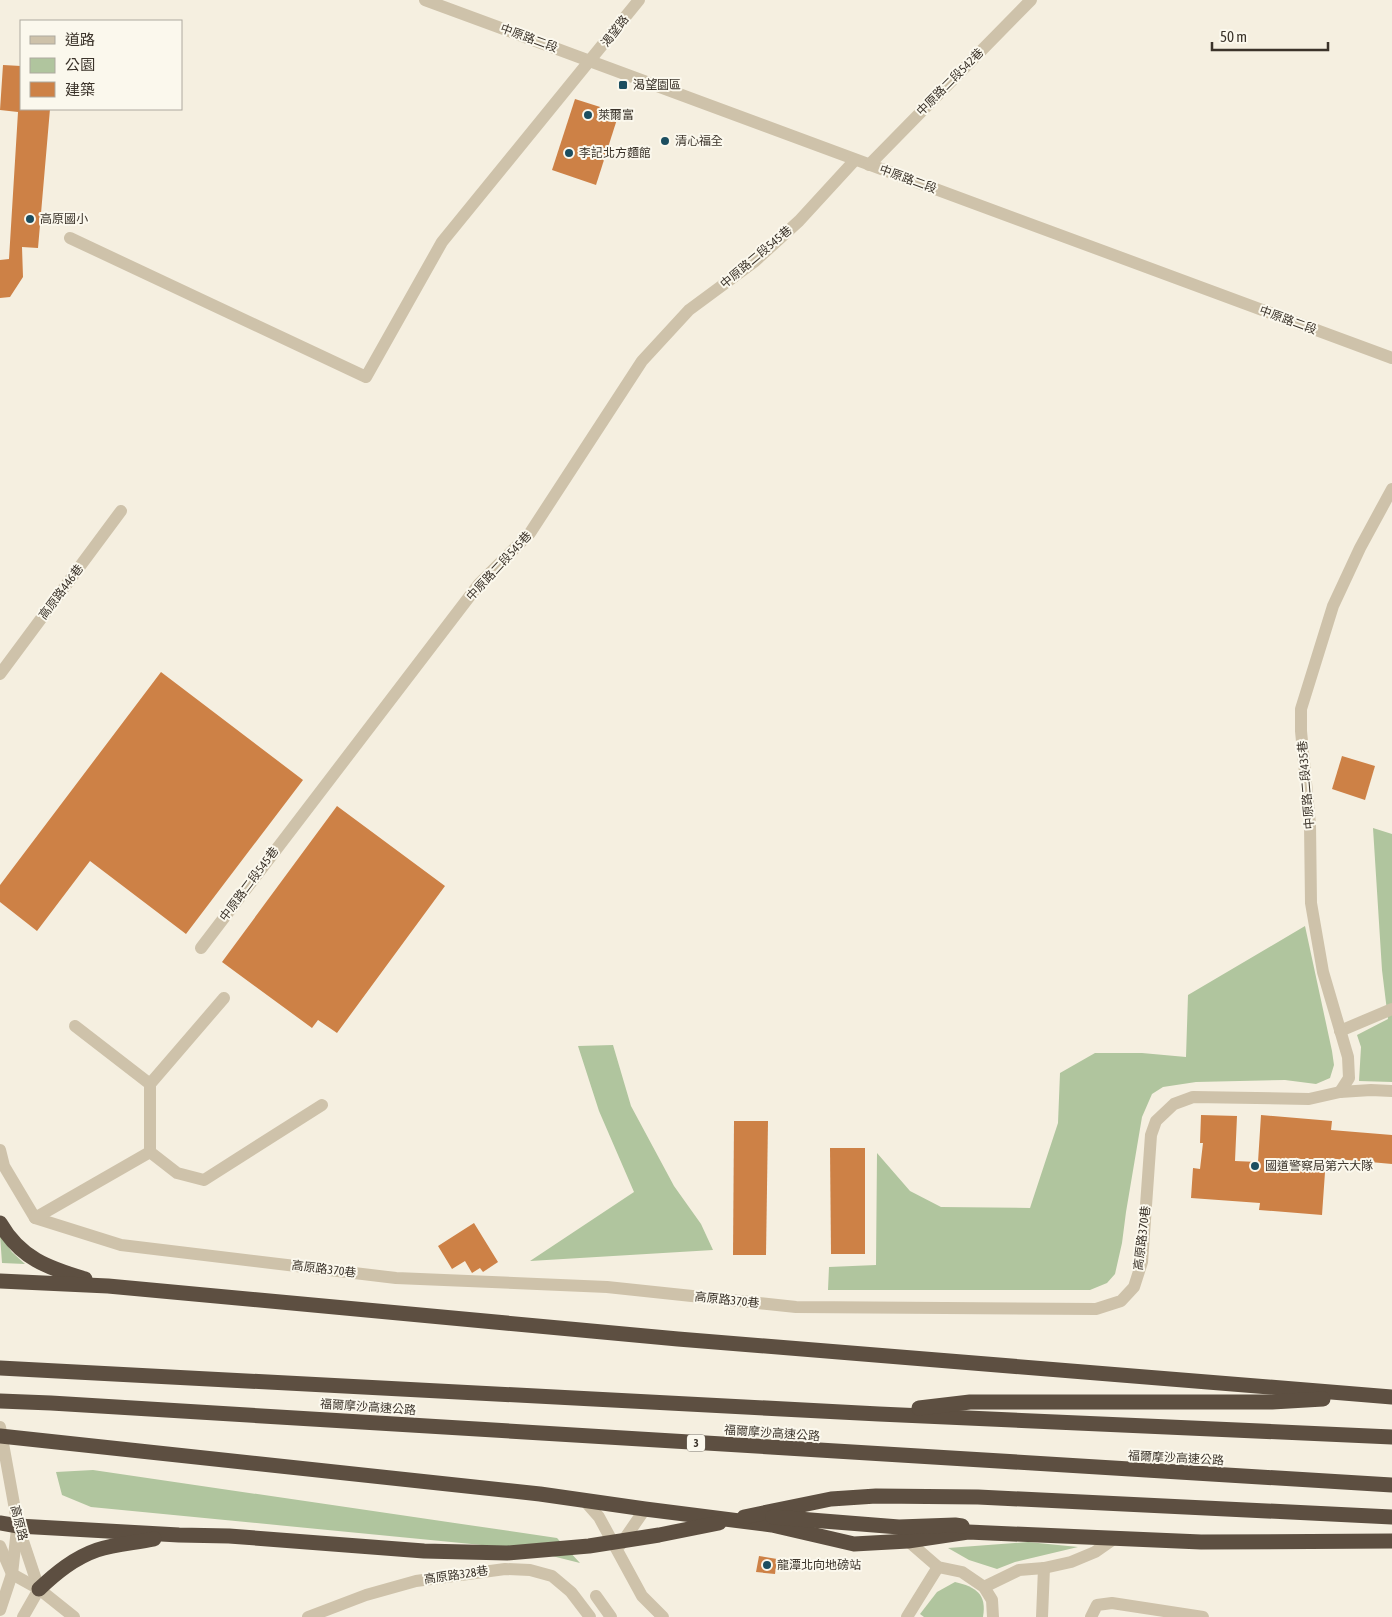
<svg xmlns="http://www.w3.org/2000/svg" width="1392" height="1617" font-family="'Asap Condensed','Noto Sans TC',sans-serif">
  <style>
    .green { fill: #b0c59e }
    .building { fill: #cd8146 }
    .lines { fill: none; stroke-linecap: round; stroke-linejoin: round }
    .minor { stroke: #cec2aa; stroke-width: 12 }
    .highway { stroke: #5d4f41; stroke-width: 15 }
    .poi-dot { fill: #1c4e60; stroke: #fbf8ed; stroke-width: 2 }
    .labels { text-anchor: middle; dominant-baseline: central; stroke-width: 4; stroke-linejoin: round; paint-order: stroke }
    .shield { fill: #fbf8ed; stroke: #756e64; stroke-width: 1 }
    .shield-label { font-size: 11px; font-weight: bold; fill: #3b332a }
    .street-label { font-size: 12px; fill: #3b332a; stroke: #fbf8ed }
    .poi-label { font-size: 12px; fill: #3b332a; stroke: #fbf8ed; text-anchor: start }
  </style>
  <rect width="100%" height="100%" fill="#f5efe0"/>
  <!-- green -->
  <g class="green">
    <polygon points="1373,828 1392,834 1392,1082 1359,1081 1361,1047 1357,1035 1388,1019 1382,970"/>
    <polygon points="1305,926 1332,1051 1334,1065 1330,1078 1316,1084 1285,1080 1196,1082 1163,1087 1152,1094 1142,1117 1126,1212 1122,1243 1115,1274 1107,1283 1090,1290 828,1290 829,1267 876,1265 877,1153 910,1191 941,1207 1030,1208 1058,1123 1060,1073 1095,1053 1142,1053 1186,1057 1188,995"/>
    <polygon points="613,1045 631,1106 674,1186 701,1224 713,1250 530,1261 634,1192 599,1111 578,1046"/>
    <polygon points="0,1235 12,1252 25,1264 2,1263"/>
    <polygon points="93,1470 557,1538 580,1563 524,1549 91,1507 62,1495 56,1472"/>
    <polygon points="1028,1542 1078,1547 1015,1562 997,1569 969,1560 948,1548"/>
    <path d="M 955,1582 C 976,1587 987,1594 983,1617 L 924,1617 L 920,1614 L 937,1592 Z"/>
  </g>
  <!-- building -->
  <g class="building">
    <polygon points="3,65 21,66 21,109 50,109 38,248 22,247 23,277 10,297 0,298 0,260 9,259 18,112 0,110"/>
    <polygon points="575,99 619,113 596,185 552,170"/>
    <polygon points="161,672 303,780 186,934 90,861 37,931 0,902 0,885"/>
    <polygon points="1342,756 1375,766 1365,800 1332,789"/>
    <polygon points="337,806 445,886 337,1033 318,1020 312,1028 222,962"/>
    <polygon points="1201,1115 1237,1116 1235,1161 1258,1162 1261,1115 1332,1121 1331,1130 1392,1135 1392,1164 1326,1158 1322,1215 1259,1210 1260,1203 1191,1198 1193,1168 1200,1169 1203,1143 1200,1143"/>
    <polygon points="734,1121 768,1121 766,1255 733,1255"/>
    <polygon points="830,1148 865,1148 865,1254 831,1254"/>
    <polygon points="474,1223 498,1262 483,1272 480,1268 472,1273 465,1261 452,1269 438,1246"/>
    <polygon points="759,1556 777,1559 775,1574 756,1572"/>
  </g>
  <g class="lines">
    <!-- minor -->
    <g class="minor">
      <polyline points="425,0 1392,358"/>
      <polyline points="869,165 1031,0"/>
      <polyline points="70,238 366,377 442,242 639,0"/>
      <polyline points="0,674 121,511"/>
      <polyline points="201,948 479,584 530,533 642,361 689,310 754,262 799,221 855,160"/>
      <polyline points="75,1026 150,1084"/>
      <polyline points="1340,1031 1392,1009"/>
      <polyline points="1340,1092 1349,1078 1348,1057 1323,972 1311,903 1310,824 1301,731 1301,709 1333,606 1360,548 1392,489"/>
      <polyline points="0,1150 4,1166 35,1218 121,1245 396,1278 607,1287 796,1307 1096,1309 1121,1301 1134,1287 1142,1262 1151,1135 1156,1121 1174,1104 1193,1097 1309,1099 1340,1092 1371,1090 1392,1091"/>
      <polyline points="150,1152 150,1084 224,998"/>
      <polyline points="35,1218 150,1152 177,1173 204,1180 322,1105"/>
      <polyline points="0,1427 18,1526 39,1589"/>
      <polyline points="584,1500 599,1517 642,1596 663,1617"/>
      <polyline points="908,1541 938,1567 962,1572 984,1587 992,1600 993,1617"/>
      <polyline points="621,1544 645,1509"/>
      <polyline points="0,1546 12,1574 39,1589 74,1617"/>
      <polyline points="984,1587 1019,1570 1044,1568 1071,1562 1095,1552 1115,1538"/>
      <polyline points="596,1596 611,1617"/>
      <polyline points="0,1610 12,1574 17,1529"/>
      <polyline points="23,1617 39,1589"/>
      <polyline points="308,1617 366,1595 416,1581 505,1569 530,1570 552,1576 571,1592 590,1617"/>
      <polyline points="907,1617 938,1567"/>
      <polyline points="1042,1617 1044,1568"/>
      <polyline points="1091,1617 1097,1605 1112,1603 1203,1617"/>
    </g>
    <!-- highway -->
    <g class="highway">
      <path d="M 0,1223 C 20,1258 48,1268 85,1279"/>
      <polyline points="0,1281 108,1286 678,1339 1392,1397"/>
      <polyline points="0,1368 879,1414 1392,1437"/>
      <polyline points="0,1401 51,1403 1392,1485"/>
      <polyline points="919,1408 970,1402 1272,1402 1323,1399"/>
      <polyline points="0,1436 540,1494 645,1509 772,1525 854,1544 908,1541 968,1532 1201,1542 1392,1541"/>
      <polyline points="744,1517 831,1499 876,1496 978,1497 1392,1517"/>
      <polyline points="773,1517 899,1527 955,1525 962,1526"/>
      <polyline points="0,1523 18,1526 179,1535 229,1536 424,1551 507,1553 589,1546 659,1535 719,1523"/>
      <path d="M 39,1589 C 56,1573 74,1558 97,1550 C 115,1544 135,1543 154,1539"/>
    </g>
  </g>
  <!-- markers -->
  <g class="poi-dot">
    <rect x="618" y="80" width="10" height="10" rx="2.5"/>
    <circle cx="588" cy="115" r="5"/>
    <circle cx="665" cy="141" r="5"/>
    <circle cx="569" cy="153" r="5"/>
    <circle cx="30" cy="219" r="5"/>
    <circle cx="1255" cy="1166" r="5"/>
    <circle cx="767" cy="1565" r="5"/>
  </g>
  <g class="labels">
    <!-- shield labels -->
    <rect class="shield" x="687" y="1434.5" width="18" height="17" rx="4"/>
    <g class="shield-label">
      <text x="696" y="1443">3</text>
    </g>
    <!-- street labels -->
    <g class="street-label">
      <text transform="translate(615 31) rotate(-52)">渴望路</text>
      <text transform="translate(529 38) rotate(20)">中原路二段</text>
      <text transform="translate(950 82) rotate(-45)">中原路二段542巷</text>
      <text transform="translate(908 179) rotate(20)">中原路二段</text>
      <text transform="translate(756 257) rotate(-40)">中原路二段545巷</text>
      <text transform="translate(1288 320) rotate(20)">中原路二段</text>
      <text transform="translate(499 566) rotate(-47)">中原路二段545巷</text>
      <text transform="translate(61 592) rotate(-53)">高原路446巷</text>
      <text transform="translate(1306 785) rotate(-95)">中原路二段435巷</text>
      <text transform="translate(249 884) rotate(-53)">中原路二段545巷</text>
      <text transform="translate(1142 1238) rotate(-83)">高原路370巷</text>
      <text transform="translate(324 1269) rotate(7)">高原路370巷</text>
      <text transform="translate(727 1300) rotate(6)">高原路370巷</text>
      <text transform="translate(368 1407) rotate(4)">福爾摩沙高速公路</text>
      <text transform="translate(772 1433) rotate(4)">福爾摩沙高速公路</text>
      <text transform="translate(1176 1458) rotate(3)">福爾摩沙高速公路</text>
      <text transform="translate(19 1523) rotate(76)">高原路</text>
      <text transform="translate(456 1575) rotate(-8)">高原路328巷</text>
    </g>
    <!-- poi labels -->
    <g class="poi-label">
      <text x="633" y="85">渴望園區</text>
      <text x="598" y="115">萊爾富</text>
      <text x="675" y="141">清心福全</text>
      <text x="579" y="153">李記北方麵館</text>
      <text x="40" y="219">高原國小</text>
      <text x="1265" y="1166">國道警察局第六大隊</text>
      <text x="777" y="1565">龍潭北向地磅站</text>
    </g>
  </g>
  <!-- legend -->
  <rect x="20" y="20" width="162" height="90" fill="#fbf8ed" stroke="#aea99f"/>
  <rect x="30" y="36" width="25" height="8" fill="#cec2aa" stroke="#aea99f"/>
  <text x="65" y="45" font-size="15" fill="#3b332a">道路</text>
  <rect x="30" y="58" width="25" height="15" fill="#b0c59e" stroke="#aea99f"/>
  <text x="65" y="70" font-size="15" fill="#3b332a">公園</text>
  <rect x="30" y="82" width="25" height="15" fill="#cd8146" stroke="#aea99f"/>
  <text x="65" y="95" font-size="15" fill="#3b332a">建築</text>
  <!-- scale -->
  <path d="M1212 42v8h116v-8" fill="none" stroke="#3b332a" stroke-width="2.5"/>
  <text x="1220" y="42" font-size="15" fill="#3b332a" stroke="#fbf8ed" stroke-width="4" paint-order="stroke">50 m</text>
</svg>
